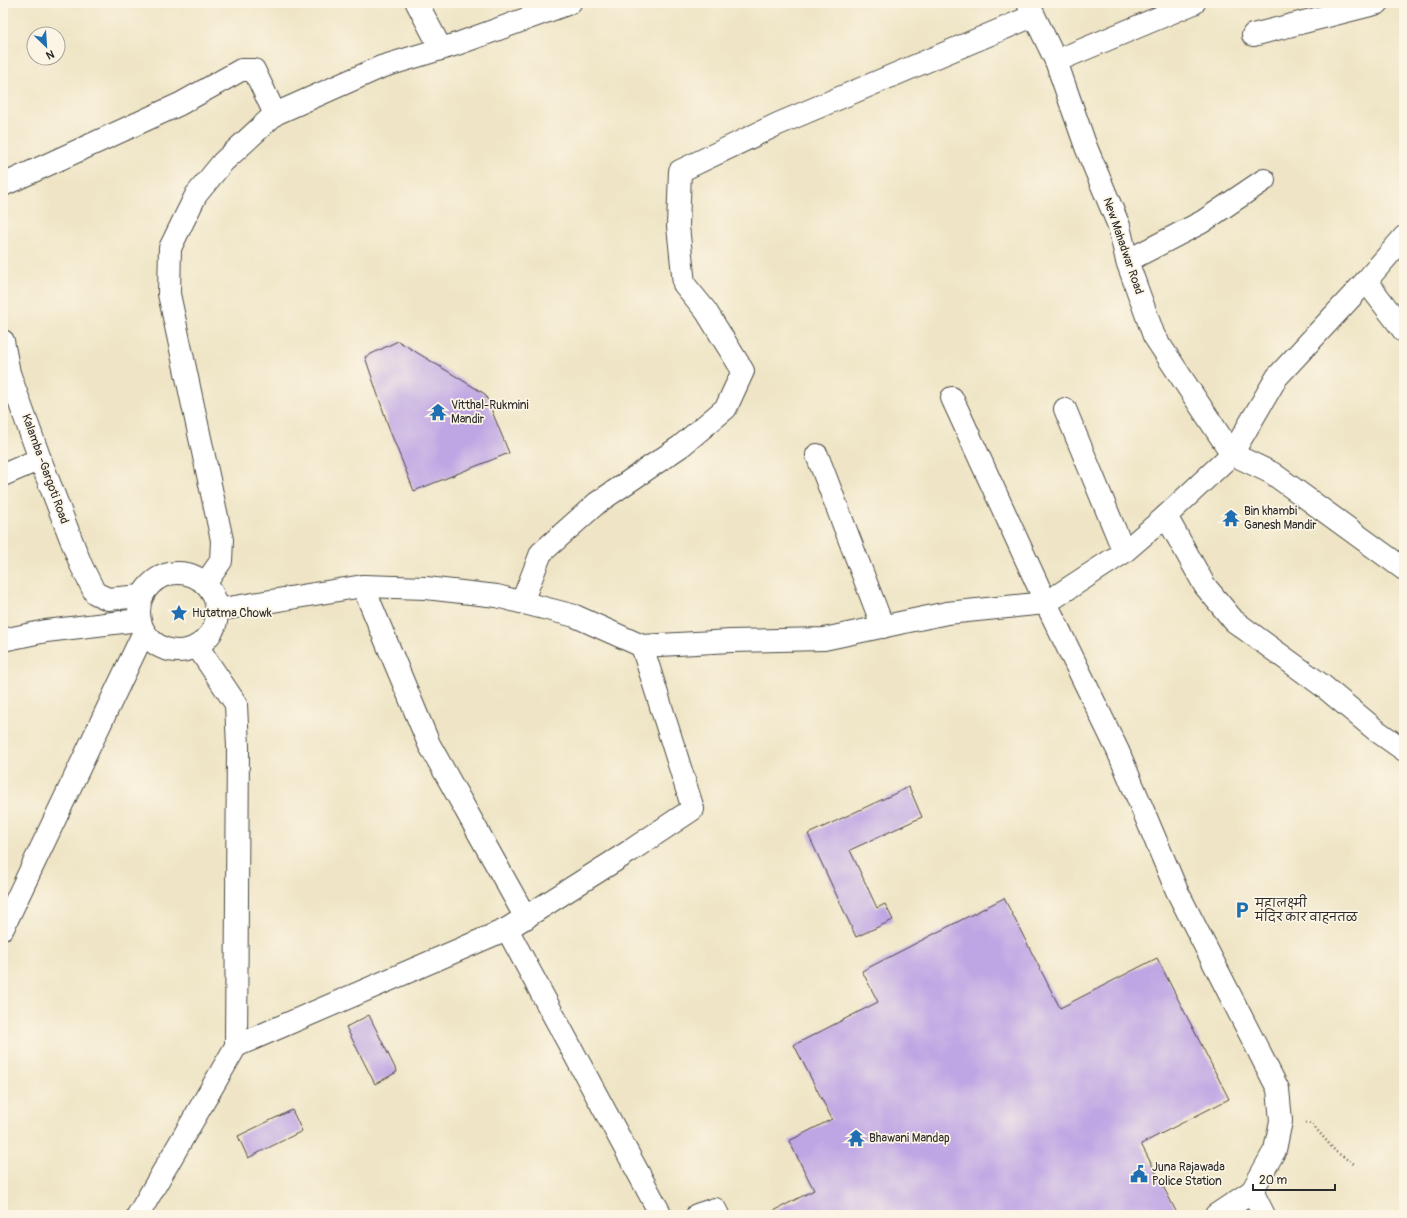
<svg xmlns="http://www.w3.org/2000/svg" width="1407" height="1218" font-family="Pangolin,'Playpen Sans Deva',sans-serif">
  <style>
    .building { fill: #bea5e4 }
    .lines { fill: none; stroke-linecap: round; stroke-linejoin: round }
    .minor-casing { stroke: #484742; stroke-width: 24 }
    .tertiary-casing { stroke: #484742; stroke-width: 24 }
    .secondary-casing { stroke: #484742; stroke-width: 24 }
    .path { stroke: #484742; stroke-width: 2.5; stroke-dasharray: 1 3; stroke-linecap: butt }
    .minor { stroke: #fff; stroke-width: 22 }
    .tertiary { stroke: #fff; stroke-width: 22 }
    .secondary { stroke: #fff; stroke-width: 22 }
    .labels { text-anchor: middle; dominant-baseline: central; stroke-width: 3.5; stroke-linejoin: round; paint-order: stroke }
    .street-label { font-size: 12px; fill: #2b2b2b; stroke: #fcf5e5 }
    .poi-label { font-size: 12px; fill: #2b2b2b; stroke: #fcf5e5; text-anchor: start }
  </style>
  <rect width="100%" height="100%" fill="#fcf5e5"/>
  <filter id="ink" filterUnits="userSpaceOnUse"><feTurbulence type="fractalNoise" baseFrequency=".025" numOctaves="2"/><feDisplacementMap in="SourceGraphic" scale="8" xChannelSelector="R" yChannelSelector="G"/><feConvolveMatrix kernelMatrix="1 2 1 2 8 2 1 2 1" color-interpolation-filters="sRGB"/></filter>
  <filter id="wash" filterUnits="userSpaceOnUse"><feTurbulence type="fractalNoise" baseFrequency=".012" numOctaves="4" result="noise"/><feDisplacementMap in="SourceGraphic" scale="16" xChannelSelector="R" yChannelSelector="G"/><feGaussianBlur stdDeviation="0.9" result="paint"/><feColorMatrix in="noise" values="0 0 0 0 0 0 0 0 0 0 0 0 0 0 0 0 0 1.4 0 .05"/><feComposite in="paint" operator="in"/></filter>
  <g filter="url(#wash)">
    <rect width="100%" height="100%" fill="#efe5c6"/>
    <g id="blocks">
      <!-- building -->
      <g class="building">
        <polygon points="398,341 485,394 509,453 414,491 390,431 365,357"/>
        <polygon points="909,787 922,817 850,850 877,908 885,904 893,920 856,937 808,834"/>
        <polygon points="1004,898 1060,1008 1157,958 1229,1099 1141,1144 1178,1215 766,1215 814,1190 789,1141 832,1119 794,1045 878,1002 862,971"/>
        <polygon points="369,1015 397,1072 375,1084 346,1027"/>
        <polygon points="292,1110 302,1131 248,1158 238,1136"/>
      </g>
    </g>
  </g>
  <g filter="url(#ink)">
    <use href="#blocks" fill-opacity="0" stroke="#484742" stroke-width="1"/>
    <g class="lines">
      <!-- minor casing -->
      <g class="minor-casing">
        <g id="minor">
          <polyline points="417,3 441,49"/>
          <polyline points="1253,35 1378,3"/>
          <polyline points="1056,61 1194,3"/>
          <polyline points="3,185 180,104 241,70 254,70 275,114"/>
          <polyline points="1127,261 1202,222 1264,180"/>
          <polyline points="1366,281 1404,331"/>
          <polyline points="952,398 1046,603 1118,751 1177,891 1278,1089 1281,1121 1275,1150 1252,1191 1216,1215"/>
          <polyline points="1065,409 1124,552"/>
          <polyline points="817,455 883,627"/>
          <polyline points="3,475 40,459"/>
          <polyline points="1166,516 1205,586 1234,621 1323,686 1377,731 1404,750"/>
          <polyline points="363,586 429,744 526,918"/>
          <polyline points="522,602 541,553 597,503 681,446 726,408 743,371 706,311 684,284 678,226 680,171 778,124 1033,16"/>
          <polyline points="3,640 46,631 139,620"/>
          <polyline points="507,929 661,1215"/>
          <polyline points="236,1046 507,929 630,851 693,809 642,646"/>
          <polyline points="1252,1191 1264,1215"/>
          <polyline points="138,1215 236,1046 238,747 236,704 197,646"/>
          <polyline points="697,1215 715,1209 718,1215"/>
        </g>
      </g>
      <!-- tertiary casing -->
      <g class="tertiary-casing">
        <g id="tertiary">
          <polyline points="1028,3 1056,61 1086,147 1119,226 1127,261 1154,336 1232,454"/>
          <polyline points="1232,454 1272,473 1404,569"/>
          <polyline points="205,584 221,561 222,540 169,294 170,248 196,195 223,162 275,114 381,67 457,44 570,3"/>
          <polyline points="217,610 363,586 426,588 497,596 575,616 642,646 731,641 824,639 947,613 1046,603 1124,552 1166,516 1232,454 1277,377 1366,281 1404,237"/>
        </g>
      </g>
      <!-- secondary casing -->
      <g class="secondary-casing">
        <g id="secondary">
          <polyline points="3,341 9,373 40,459 81,565 95,593 108,599 142,596"/>
          <circle cx="178" cy="612" r="39"/>
          <polyline points="3,928 144,632"/>
        </g>
      </g>
      <!-- path -->
      <polyline class="path" points="1305,1123 1312,1124 1336,1152 1354,1164"/>
      <!-- minor -->
      <use href="#minor" class="minor"/>
      <!-- tertiary -->
      <use href="#tertiary" class="tertiary"/>
      <!-- secondary -->
      <use href="#secondary" class="secondary"/>
    </g>
  </g>
  <!-- icons -->
  <defs>
    <g id="temple-bare" transform="scale(1.38)"><path d="M0-6L5-2H3V0L6.5 2.5H4V6H1.5V3h-3V6H-4V2.5H-6.5L-3 0V-2H-5Z" fill="#1f6fb2" stroke="#fcf5e5" stroke-width="2.5" paint-order="stroke"/></g>
    <g id="sight-bare" transform="scale(1.38)"><path d="M0-6L1.8-2.2L6-1.7L2.9 1.2L3.7 5.4L0 3.3L-3.7 5.4L-2.9 1.2L-6-1.7L-1.8-2.2Z" fill="#1f6fb2" stroke="#fcf5e5" stroke-width="2.5" paint-order="stroke"/></g>
    <g id="parking-bare" transform="scale(1.38)"><path d="M-3.5-5.5H1a3.5 3.5 0 0 1 0 7H-1V5.5H-3.5ZM-1-3.4V-.6H.8a1.4 1.4 0 0 0 0-2.8Z" fill="#1f6fb2" stroke="#fcf5e5" stroke-width="2.5" paint-order="stroke"/></g>
    <g id="civic-bare" transform="scale(1.38)"><path d="M-.6-6.5H3V-4.5H.6V-3L4-1V1h2V6H-6V1h2V-1L-.6-3ZM-1.2 2.5V6h2.4V2.5Z" fill="#1f6fb2" stroke="#fcf5e5" stroke-width="2.5" paint-order="stroke"/></g>
  </defs>
  <g fill-rule="evenodd">
    <use href="#temple-bare" x="438" y="412"/>
    <use href="#temple-bare" x="1231" y="518"/>
    <use href="#sight-bare" x="179" y="613"/>
    <use href="#parking-bare" x="1242" y="910"/>
    <use href="#temple-bare" x="856" y="1138"/>
    <use href="#civic-bare" x="1139" y="1174"/>
  </g>
  <g class="labels">
    <!-- street labels -->
    <g class="street-label">
      <text transform="translate(1123 246) rotate(71)">New Mahadwar Road</text>
      <text transform="translate(45 469) rotate(70)">Kalamba -Gargoti Road</text>
    </g>
    <!-- poi labels -->
    <g class="poi-label">
      <text x="451" y="405">Vitthal-Rukmini<tspan x="451" dy="14">Mandir</tspan></text>
      <text x="1244" y="511">Bin khambi<tspan x="1244" dy="14">Ganesh Mandir</tspan></text>
      <text x="192" y="613">Hutatma Chowk</text>
      <text x="1255" y="903">महालक्ष्मी<tspan x="1255" dy="14">मंदिर कार वाहनतळ</tspan></text>
      <text x="869" y="1138">Bhawani Mandap</text>
      <text x="1152" y="1167">Juna Rajawada<tspan x="1152" dy="14">Police Station</tspan></text>
    </g>
  </g>
  <!-- margin -->
  <rect width="1407" height="1218" fill="none" stroke="#fcf5e5" stroke-width="16"/>
  <!-- north arrow -->
  <g transform="translate(46 46) rotate(155)"><circle r="19" fill="#fcf5e5" stroke="#a8a49b"/>
  <path d="M0-3L7 15L0 10L-7 15Z" fill="#1f6fb2"/>
  <text y="-6" font-size="11" font-weight="bold" text-anchor="middle" fill="#2b2b2b">N</text>
  </g>
  <!-- scale -->
  <path d="M1253 1184v6h82v-6" fill="none" stroke="#2b2b2b" stroke-width="2"/>
  <text x="1259" y="1184" font-size="12" fill="#2b2b2b" stroke="#fcf5e5" stroke-width="3" paint-order="stroke">20 m</text>
</svg>
